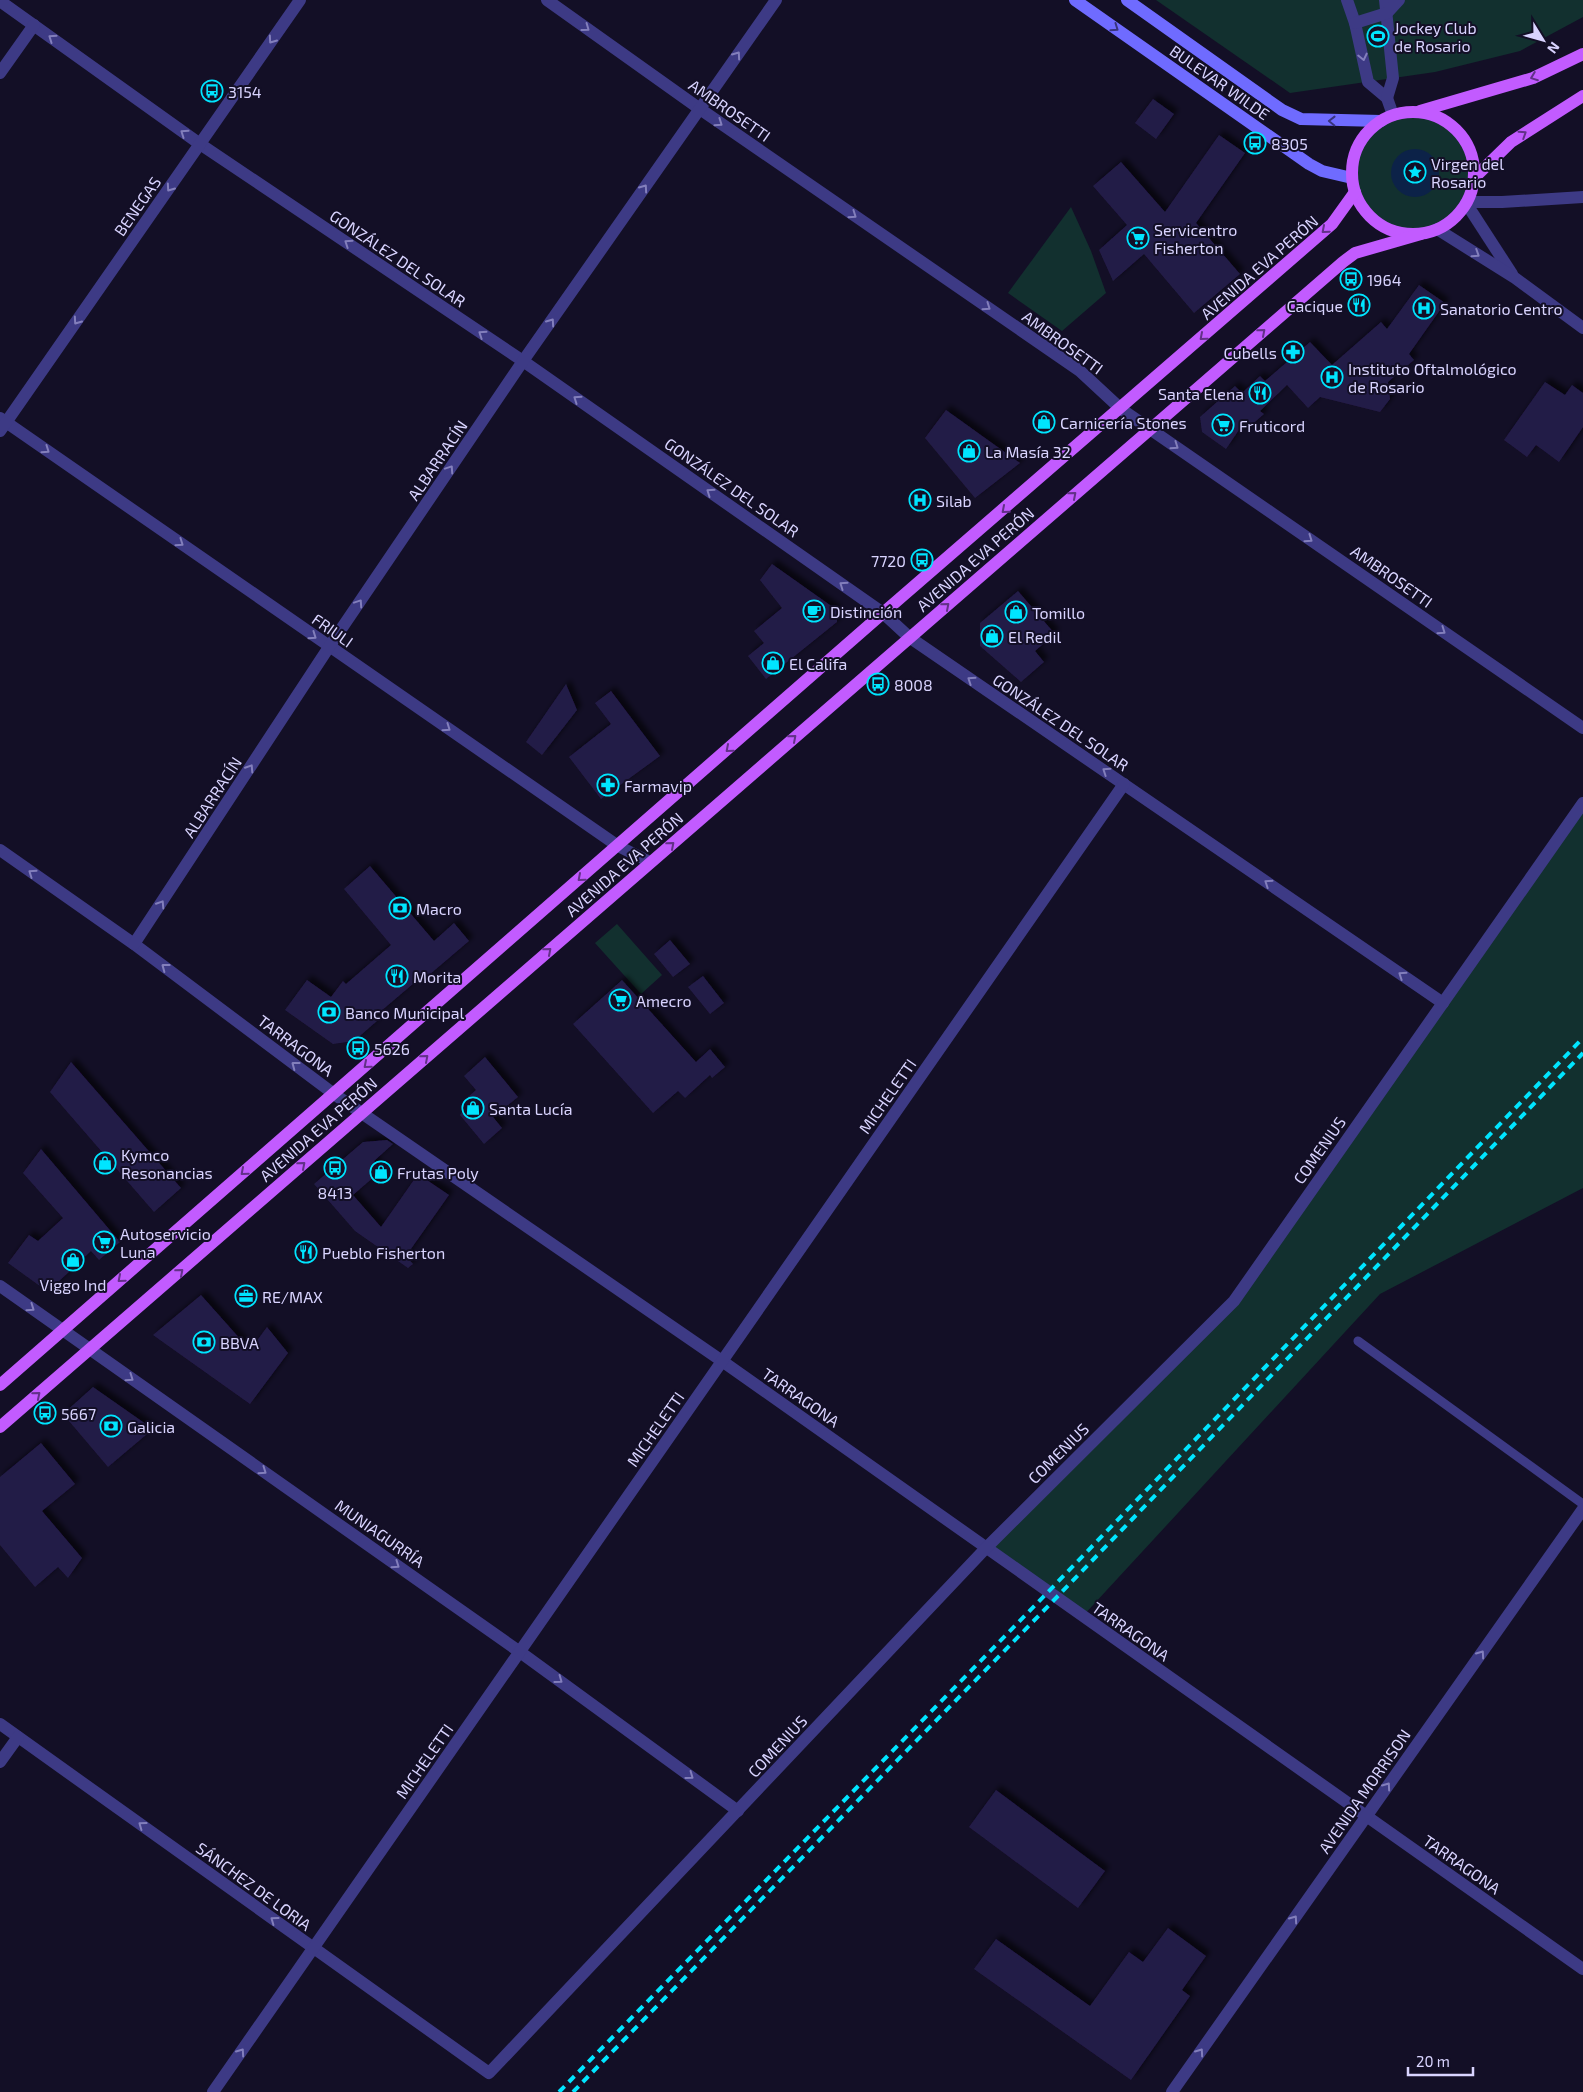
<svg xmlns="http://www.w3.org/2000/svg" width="1583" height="2092" font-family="'Exo 2',sans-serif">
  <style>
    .green { fill: #12302f }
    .water { fill: #0c2248 }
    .building { fill: #241b47; filter: url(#shadow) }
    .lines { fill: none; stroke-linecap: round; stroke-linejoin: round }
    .service { stroke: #3d3a85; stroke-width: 9 }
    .minor { stroke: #3d3a85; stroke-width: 12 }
    .tertiary { stroke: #3d3a85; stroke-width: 12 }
    .secondary { stroke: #6f6bff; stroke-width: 12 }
    .primary { stroke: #c25bff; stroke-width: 12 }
    .rail { stroke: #00e5ff; stroke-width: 4; stroke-dasharray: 8 6; stroke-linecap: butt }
    .oneway { stroke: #837fbc }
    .oneway2 { stroke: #38347d }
    .oneway3 { stroke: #623188 }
    .labels { text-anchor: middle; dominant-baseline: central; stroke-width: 4; stroke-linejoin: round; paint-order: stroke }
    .poi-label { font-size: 16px; fill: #d9d4ff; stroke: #130f26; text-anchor: start }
    .street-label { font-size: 16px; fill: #d9d4ff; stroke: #130f26 }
  </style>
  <defs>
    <filter id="shadow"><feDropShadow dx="4.5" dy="-4.5" stdDeviation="2.5" flood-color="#0009"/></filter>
  </defs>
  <rect width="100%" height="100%" fill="#130f26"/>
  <!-- green -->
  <g class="green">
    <polygon points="1156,0 1583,0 1583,17 1520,51 1435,72 1290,93"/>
    <circle cx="1413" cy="173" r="61"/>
    <polygon points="1071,207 1091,251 1106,293 1062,331 1008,293"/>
    <polygon points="1583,803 1583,1188 1380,1294 1082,1617 986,1548 1234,1301"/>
    <polygon points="617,924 662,975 641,994 595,943"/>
  </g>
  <!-- water -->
  <circle class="water" cx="1415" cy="173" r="24"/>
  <!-- building -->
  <g class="building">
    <polygon points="1153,99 1174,114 1156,139 1135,123"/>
    <polygon points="1219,135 1245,153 1196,223 1240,274 1194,313 1144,254 1113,281 1099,250 1127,225 1093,186 1121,162 1165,212"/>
    <polygon points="1419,285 1445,303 1409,354 1414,360 1388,382 1390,399 1380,412 1320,397 1308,408 1287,385 1260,411 1264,414 1248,428 1243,424 1226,449 1202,432 1200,417 1235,386 1242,393 1260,376 1265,381 1310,342 1332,365 1381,322 1387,329"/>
    <polygon points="1545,382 1565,395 1572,385 1583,393 1583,427 1559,462 1536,445 1527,457 1504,440"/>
    <polygon points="946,410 1020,463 975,498 925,438"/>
    <polygon points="772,564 837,610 837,622 766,679 748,656 764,643 754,631 782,608 760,580"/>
    <polygon points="1018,591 1055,634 1035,651 1044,662 1021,682 980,646 980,623"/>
    <polygon points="566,684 577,710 542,755 526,742"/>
    <polygon points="611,691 660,756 601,799 569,757 611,724 595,703"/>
    <polygon points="370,866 434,941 454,923 469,941 422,981 420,978 374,1017 377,1021 354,1041 333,1044 285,1010 307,980 331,997 343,981 346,984 391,945 344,889"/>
    <polygon points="670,940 690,964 673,977 654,954"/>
    <polygon points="703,976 724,1003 710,1014 688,987"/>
    <polygon points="622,980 696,1062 710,1049 725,1067 712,1078 710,1075 685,1098 678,1091 653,1113 573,1024"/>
    <polygon points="485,1057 518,1097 493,1117 502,1128 484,1144 460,1115 471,1100 468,1097 476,1090 464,1076"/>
    <polygon points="71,1062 181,1188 154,1212 50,1092"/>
    <polygon points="387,1140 393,1144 374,1161 382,1170 353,1195 381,1227 418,1174 449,1195 406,1256 413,1264 408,1268 355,1231 314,1184 363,1142"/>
    <polygon points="41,1149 120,1242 99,1260 91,1251 54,1286 44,1289 8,1263 29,1235 38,1241 63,1218 23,1173"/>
    <polygon points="201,1295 250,1350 267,1327 288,1353 250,1404 153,1335"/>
    <polygon points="93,1387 153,1429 108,1467 63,1414"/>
    <polygon points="41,1443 75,1484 42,1511 82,1558 68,1578 58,1567 35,1587 0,1545 0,1477"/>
    <polygon points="996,1790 1105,1871 1078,1908 969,1827"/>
    <polygon points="1168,1928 1206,1956 1182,1990 1190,1996 1131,2080 974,1969 996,1939 1090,2006 1129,1952 1143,1962"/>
  </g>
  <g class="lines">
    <!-- service -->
    <polyline class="service" points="1358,1341 1583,1504"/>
    <!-- minor -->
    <g class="minor">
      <polyline points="547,0 700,109 1080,371 1121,409 1583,728"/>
      <polyline points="1347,0 1355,23 1368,82 1387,98 1393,115"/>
      <polyline points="1385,0 1393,78 1387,98"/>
      <polyline points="0,1 200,144 523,361 883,613 909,637 1443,1003"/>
      <polyline points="1355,23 1387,13 1399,0"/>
      <polyline points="0,73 34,25"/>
      <polyline points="1468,202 1502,202 1583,197"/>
      <polyline points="0,418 618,846 650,862"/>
      <polyline points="0,431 300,0"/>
      <polyline points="0,850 134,944 334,1094 722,1361 1583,1969"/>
      <polyline points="134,944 329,647 523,361 776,0"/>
      <polyline points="0,1286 520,1652 738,1811"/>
      <polyline points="0,1724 489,2073 986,1548 1234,1301 1583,803"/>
      <polyline points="0,1762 18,1737"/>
      <polyline points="213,2092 1124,784"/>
      <polyline points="1172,2092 1583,1509"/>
    </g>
    <!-- tertiary -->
    <g class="tertiary">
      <polyline points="1466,203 1512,274"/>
      <polyline points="1437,229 1515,278 1583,328"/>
    </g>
    <!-- secondary -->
    <g class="secondary">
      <polyline points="1075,0 1309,164 1322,171 1352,178"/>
      <polyline points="1127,0 1282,110 1301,119 1381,121"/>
    </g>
    <!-- primary -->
    <g class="primary">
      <polyline points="1420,111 1533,78 1583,54"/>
      <circle cx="1413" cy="173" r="61"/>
      <polyline points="1474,178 1511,142 1583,96"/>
      <polyline points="0,1385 883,613 1332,224 1355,192"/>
      <polyline points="0,1427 1343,262 1355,253 1421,234"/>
    </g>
    <!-- rail -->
    <g class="rail">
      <polyline points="559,2092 1048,1592 1583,1038"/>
      <polyline points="573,2092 1056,1598 1583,1053"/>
    </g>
  </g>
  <!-- one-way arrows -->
  <defs><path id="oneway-chevron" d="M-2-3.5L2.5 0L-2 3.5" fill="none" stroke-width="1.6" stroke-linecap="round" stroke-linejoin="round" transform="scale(1.25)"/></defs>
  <g class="oneway">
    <use href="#oneway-chevron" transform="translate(586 28) rotate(36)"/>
    <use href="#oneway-chevron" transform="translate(52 38) rotate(-145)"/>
    <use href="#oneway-chevron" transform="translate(272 40) rotate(125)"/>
    <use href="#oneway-chevron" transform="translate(737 55) rotate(-55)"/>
    <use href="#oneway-chevron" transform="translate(1363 57) rotate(77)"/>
    <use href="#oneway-chevron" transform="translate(719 123) rotate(35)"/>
    <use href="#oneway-chevron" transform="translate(184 133) rotate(-145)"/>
    <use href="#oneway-chevron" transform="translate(170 188) rotate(125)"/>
    <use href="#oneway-chevron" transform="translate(644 188) rotate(-55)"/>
    <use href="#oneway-chevron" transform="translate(853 215) rotate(35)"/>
    <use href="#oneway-chevron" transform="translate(348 243) rotate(-146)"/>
    <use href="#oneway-chevron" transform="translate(1476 254) rotate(33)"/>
    <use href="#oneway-chevron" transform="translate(987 307) rotate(35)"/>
    <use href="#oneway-chevron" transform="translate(77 321) rotate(125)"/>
    <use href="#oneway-chevron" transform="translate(551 322) rotate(-55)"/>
    <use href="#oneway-chevron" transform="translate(482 334) rotate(-146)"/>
    <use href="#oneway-chevron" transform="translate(577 399) rotate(-145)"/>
    <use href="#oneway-chevron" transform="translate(1175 446) rotate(35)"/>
    <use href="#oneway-chevron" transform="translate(46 450) rotate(35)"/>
    <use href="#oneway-chevron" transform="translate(450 469) rotate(-56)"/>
    <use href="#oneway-chevron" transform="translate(710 492) rotate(-145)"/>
    <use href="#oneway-chevron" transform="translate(1309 539) rotate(35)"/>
    <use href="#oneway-chevron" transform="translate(180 543) rotate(35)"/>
    <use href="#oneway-chevron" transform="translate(843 585) rotate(-145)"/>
    <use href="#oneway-chevron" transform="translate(359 603) rotate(-56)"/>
    <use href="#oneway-chevron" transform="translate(1442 631) rotate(35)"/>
    <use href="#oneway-chevron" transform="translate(313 636) rotate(35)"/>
    <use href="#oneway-chevron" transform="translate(971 680) rotate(-146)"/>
    <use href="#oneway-chevron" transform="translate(447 728) rotate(35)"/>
    <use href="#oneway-chevron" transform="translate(250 768) rotate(-57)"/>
    <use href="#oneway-chevron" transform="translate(1106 771) rotate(-146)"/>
    <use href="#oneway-chevron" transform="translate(32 873) rotate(-145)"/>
    <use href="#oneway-chevron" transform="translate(1268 883) rotate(-146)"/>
    <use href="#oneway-chevron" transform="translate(161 904) rotate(-57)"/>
    <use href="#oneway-chevron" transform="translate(165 967) rotate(-143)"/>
    <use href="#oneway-chevron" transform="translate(1402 975) rotate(-146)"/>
    <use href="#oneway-chevron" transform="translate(295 1065) rotate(-143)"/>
    <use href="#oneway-chevron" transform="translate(31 1308) rotate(35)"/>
    <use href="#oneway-chevron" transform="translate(130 1378) rotate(35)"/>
    <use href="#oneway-chevron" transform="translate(263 1471) rotate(35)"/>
    <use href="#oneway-chevron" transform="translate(396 1565) rotate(35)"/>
    <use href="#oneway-chevron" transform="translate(1481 1654) rotate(-55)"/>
    <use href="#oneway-chevron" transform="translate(559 1680) rotate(36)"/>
    <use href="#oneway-chevron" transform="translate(690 1776) rotate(36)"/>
    <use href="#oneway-chevron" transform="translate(1387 1786) rotate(-55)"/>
    <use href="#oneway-chevron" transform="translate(142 1825) rotate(-144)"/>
    <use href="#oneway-chevron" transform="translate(1294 1919) rotate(-55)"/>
    <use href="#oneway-chevron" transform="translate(274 1920) rotate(-144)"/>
    <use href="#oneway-chevron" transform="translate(241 2052) rotate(-55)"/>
    <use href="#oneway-chevron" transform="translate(1200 2052) rotate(-55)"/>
  </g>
  <g class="oneway2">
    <use href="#oneway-chevron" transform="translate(1115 28) rotate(35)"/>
    <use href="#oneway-chevron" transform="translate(1332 121) rotate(-179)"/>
  </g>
  <g class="oneway3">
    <use href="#oneway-chevron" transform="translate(1534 77) rotate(159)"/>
    <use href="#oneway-chevron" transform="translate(1523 134) rotate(-33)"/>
    <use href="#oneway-chevron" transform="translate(1325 230) rotate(139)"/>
    <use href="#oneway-chevron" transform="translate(1262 332) rotate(-41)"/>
    <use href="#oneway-chevron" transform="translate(1203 337) rotate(139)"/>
    <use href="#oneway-chevron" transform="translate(1073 495) rotate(-41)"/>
    <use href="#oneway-chevron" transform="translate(1005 510) rotate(139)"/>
    <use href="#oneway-chevron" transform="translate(946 606) rotate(-41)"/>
    <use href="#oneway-chevron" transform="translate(793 738) rotate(-41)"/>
    <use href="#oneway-chevron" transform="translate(729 749) rotate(139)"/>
    <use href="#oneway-chevron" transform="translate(671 845) rotate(-41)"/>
    <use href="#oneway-chevron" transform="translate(581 878) rotate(139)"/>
    <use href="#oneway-chevron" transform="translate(548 951) rotate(-41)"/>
    <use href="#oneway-chevron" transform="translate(425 1058) rotate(-41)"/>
    <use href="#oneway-chevron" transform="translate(367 1065) rotate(139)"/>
    <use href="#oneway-chevron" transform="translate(302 1165) rotate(-41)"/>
    <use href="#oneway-chevron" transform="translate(244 1172) rotate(139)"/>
    <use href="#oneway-chevron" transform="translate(180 1272) rotate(-41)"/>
    <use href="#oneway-chevron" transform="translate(121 1279) rotate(139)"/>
    <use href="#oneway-chevron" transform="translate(37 1395) rotate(-40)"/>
  </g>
  <!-- icons -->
  <defs>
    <g id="stadium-ring" transform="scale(1.125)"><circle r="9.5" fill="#130f26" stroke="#00e5ff" stroke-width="1.5"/><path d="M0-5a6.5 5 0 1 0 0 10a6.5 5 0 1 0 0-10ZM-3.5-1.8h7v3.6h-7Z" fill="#00e5ff"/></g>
    <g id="bus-ring" transform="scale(1.125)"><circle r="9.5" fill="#130f26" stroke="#00e5ff" stroke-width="1.5"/><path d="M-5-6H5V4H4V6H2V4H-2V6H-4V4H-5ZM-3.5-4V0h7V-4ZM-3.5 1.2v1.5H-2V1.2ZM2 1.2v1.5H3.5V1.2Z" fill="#00e5ff"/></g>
    <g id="sight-ring" transform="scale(1.125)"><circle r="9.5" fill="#130f26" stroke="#00e5ff" stroke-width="1.5"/><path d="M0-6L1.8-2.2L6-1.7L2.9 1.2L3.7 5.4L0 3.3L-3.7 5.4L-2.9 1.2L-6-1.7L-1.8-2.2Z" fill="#00e5ff"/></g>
    <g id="supermarket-ring" transform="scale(1.125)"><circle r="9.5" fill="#130f26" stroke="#00e5ff" stroke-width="1.5"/><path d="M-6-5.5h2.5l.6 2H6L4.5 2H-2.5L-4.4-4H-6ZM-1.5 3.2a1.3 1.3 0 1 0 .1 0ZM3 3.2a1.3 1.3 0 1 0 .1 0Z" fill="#00e5ff"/></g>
    <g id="restaurant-ring" transform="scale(1.125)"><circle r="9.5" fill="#130f26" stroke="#00e5ff" stroke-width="1.5"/><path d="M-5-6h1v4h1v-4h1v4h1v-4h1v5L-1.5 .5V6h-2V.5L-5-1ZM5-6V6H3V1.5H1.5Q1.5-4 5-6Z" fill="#00e5ff"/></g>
    <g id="hospital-ring" transform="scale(1.125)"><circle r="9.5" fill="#130f26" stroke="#00e5ff" stroke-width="1.5"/><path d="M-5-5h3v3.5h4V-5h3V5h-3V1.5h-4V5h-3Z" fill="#00e5ff"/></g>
    <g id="pharmacy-ring" transform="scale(1.125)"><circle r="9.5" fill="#130f26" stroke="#00e5ff" stroke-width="1.5"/><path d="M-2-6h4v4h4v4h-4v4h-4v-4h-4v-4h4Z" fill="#00e5ff"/></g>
    <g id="shop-ring" transform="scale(1.125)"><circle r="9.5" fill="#130f26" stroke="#00e5ff" stroke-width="1.5"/><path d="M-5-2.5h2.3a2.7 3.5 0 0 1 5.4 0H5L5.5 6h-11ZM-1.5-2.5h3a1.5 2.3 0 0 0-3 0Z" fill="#00e5ff"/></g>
    <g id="cafe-ring" transform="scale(1.125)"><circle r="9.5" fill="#130f26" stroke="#00e5ff" stroke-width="1.5"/><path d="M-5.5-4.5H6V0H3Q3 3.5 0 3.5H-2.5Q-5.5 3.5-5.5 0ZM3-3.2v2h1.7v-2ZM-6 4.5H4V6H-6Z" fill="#00e5ff"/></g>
    <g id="bank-ring" transform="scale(1.125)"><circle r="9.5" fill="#130f26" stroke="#00e5ff" stroke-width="1.5"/><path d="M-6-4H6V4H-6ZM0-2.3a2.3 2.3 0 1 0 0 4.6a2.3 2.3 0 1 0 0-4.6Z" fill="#00e5ff"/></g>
    <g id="office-ring" transform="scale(1.125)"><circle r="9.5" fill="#130f26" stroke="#00e5ff" stroke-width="1.5"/><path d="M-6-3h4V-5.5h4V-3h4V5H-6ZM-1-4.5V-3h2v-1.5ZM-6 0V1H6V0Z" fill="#00e5ff"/></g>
  </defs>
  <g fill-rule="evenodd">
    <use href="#stadium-ring" x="1378" y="36"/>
    <use href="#bus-ring" x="212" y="91"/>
    <use href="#bus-ring" x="1255" y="143"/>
    <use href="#sight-ring" x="1415" y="172"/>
    <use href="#supermarket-ring" x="1138" y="238"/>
    <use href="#bus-ring" x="1351" y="279"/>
    <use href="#restaurant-ring" x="1359" y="305"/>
    <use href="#hospital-ring" x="1424" y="308"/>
    <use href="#pharmacy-ring" x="1293" y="352"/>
    <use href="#hospital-ring" x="1332" y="377"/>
    <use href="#restaurant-ring" x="1260" y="393"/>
    <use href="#shop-ring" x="1044" y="422"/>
    <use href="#supermarket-ring" x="1223" y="425"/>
    <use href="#shop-ring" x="969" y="451"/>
    <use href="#hospital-ring" x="920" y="500"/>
    <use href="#bus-ring" x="922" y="560"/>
    <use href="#cafe-ring" x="814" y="611"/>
    <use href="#shop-ring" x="1016" y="612"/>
    <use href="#shop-ring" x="992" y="636"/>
    <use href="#shop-ring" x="773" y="663"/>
    <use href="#bus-ring" x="878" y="684"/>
    <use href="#pharmacy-ring" x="608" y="785"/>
    <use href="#bank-ring" x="400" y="908"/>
    <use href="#restaurant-ring" x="397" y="976"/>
    <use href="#supermarket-ring" x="620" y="1000"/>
    <use href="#bank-ring" x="329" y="1012"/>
    <use href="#bus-ring" x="358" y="1048"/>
    <use href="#shop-ring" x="473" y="1108"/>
    <use href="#shop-ring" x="105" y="1163"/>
    <use href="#bus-ring" x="335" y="1168"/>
    <use href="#shop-ring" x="381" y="1172"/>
    <use href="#supermarket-ring" x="104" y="1242"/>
    <use href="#restaurant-ring" x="306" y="1252"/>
    <use href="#shop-ring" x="73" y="1260"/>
    <use href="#office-ring" x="246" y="1296"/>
    <use href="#bank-ring" x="204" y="1342"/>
    <use href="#bus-ring" x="45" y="1413"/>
    <use href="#bank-ring" x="111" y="1426"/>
  </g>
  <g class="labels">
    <!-- poi labels -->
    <g class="poi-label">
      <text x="1394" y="27">Jockey Club<tspan x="1394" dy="18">de Rosario</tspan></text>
      <text x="228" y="91">3154</text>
      <text x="1271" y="143">8305</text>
      <text x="1431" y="163">Virgen del<tspan x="1431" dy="18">Rosario</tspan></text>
      <text x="1154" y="229">Servicentro<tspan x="1154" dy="18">Fisherton</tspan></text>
      <text x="1367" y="279">1964</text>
      <text x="1343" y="305" text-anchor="end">Cacique</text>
      <text x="1440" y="308">Sanatorio Centro</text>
      <text x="1277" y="352" text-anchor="end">Cubells</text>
      <text x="1348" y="368">Instituto Oftalmológico<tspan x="1348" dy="18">de Rosario</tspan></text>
      <text x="1244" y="393" text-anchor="end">Santa Elena</text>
      <text x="1060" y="422">Carnicería Stones</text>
      <text x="1239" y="425">Fruticord</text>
      <text x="985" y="451">La Masía 32</text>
      <text x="936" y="500">Silab</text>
      <text x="906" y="560" text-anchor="end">7720</text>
      <text x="830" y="611">Distinción</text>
      <text x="1032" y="612">Tomillo</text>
      <text x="1008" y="636">El Redil</text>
      <text x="789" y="663">El Califa</text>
      <text x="894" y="684">8008</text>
      <text x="624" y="785">Farmavip</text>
      <text x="416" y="908">Macro</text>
      <text x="413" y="976">Morita</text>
      <text x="636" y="1000">Amecro</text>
      <text x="345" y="1012">Banco Municipal</text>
      <text x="374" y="1048">5626</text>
      <text x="489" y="1108">Santa Lucía</text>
      <text x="121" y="1154">Kymco<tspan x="121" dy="18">Resonancias</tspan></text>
      <text x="397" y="1172">Frutas Poly</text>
      <text x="335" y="1192" text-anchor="middle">8413</text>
      <text x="120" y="1233">Autoservicio<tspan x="120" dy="18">Luna</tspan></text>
      <text x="322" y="1252">Pueblo Fisherton</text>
      <text x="73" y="1284" text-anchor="middle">Viggo Ind</text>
      <text x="262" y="1296">RE/MAX</text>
      <text x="220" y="1342">BBVA</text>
      <text x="61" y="1413">5667</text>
      <text x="127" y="1426">Galicia</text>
    </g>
    <!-- street labels -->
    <g class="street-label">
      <text transform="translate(1220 82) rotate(35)">BULEVAR WILDE</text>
      <text transform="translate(730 110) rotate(35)">AMBROSETTI</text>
      <text transform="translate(137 206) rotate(-55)">BENEGAS</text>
      <text transform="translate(398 258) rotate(34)">GONZÁLEZ DEL SOLAR</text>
      <text transform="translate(1259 267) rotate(-41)">AVENIDA EVA PERÓN</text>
      <text transform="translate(1063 342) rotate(36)">AMBROSETTI</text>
      <text transform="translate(437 460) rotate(-56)">ALBARRACÍN</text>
      <text transform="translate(732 487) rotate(35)">GONZÁLEZ DEL SOLAR</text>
      <text transform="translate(975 559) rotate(-41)">AVENIDA EVA PERÓN</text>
      <text transform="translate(1392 576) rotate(35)">AMBROSETTI</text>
      <text transform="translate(333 630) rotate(35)">FRIULI</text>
      <text transform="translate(1061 722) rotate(34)">GONZÁLEZ DEL SOLAR</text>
      <text transform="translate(212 797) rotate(-57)">ALBARRACÍN</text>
      <text transform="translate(624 864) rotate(-41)">AVENIDA EVA PERÓN</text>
      <text transform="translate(296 1045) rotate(37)">TARRAGONA</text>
      <text transform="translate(887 1096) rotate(-55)">MICHELETTI</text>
      <text transform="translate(318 1129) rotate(-41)">AVENIDA EVA PERÓN</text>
      <text transform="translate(1319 1150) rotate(-55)">COMENIUS</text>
      <text transform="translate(801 1397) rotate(35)">TARRAGONA</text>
      <text transform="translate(655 1429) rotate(-55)">MICHELETTI</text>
      <text transform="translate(1058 1453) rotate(-45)">COMENIUS</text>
      <text transform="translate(380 1533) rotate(35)">MUNIAGURRÍA</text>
      <text transform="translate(1131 1631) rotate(35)">TARRAGONA</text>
      <text transform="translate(777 1746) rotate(-47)">COMENIUS</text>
      <text transform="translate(424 1761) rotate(-55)">MICHELETTI</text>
      <text transform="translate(1364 1791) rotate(-55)">AVENIDA MORRISON</text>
      <text transform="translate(1462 1864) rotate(35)">TARRAGONA</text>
      <text transform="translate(254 1886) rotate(36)">SÁNCHEZ DE LORIA</text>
    </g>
  </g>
  <!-- north arrow -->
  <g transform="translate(1543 40) rotate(127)" stroke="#130f26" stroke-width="4" paint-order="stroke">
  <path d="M0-4L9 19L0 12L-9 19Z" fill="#d9d4ff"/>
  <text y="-8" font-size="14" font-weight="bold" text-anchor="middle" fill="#d9d4ff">N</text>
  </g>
  <!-- scale -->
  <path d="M1408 2067v8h65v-8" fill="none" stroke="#d9d4ff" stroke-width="2.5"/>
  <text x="1416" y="2067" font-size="15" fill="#d9d4ff" stroke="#130f26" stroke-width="4" paint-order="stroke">20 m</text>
</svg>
